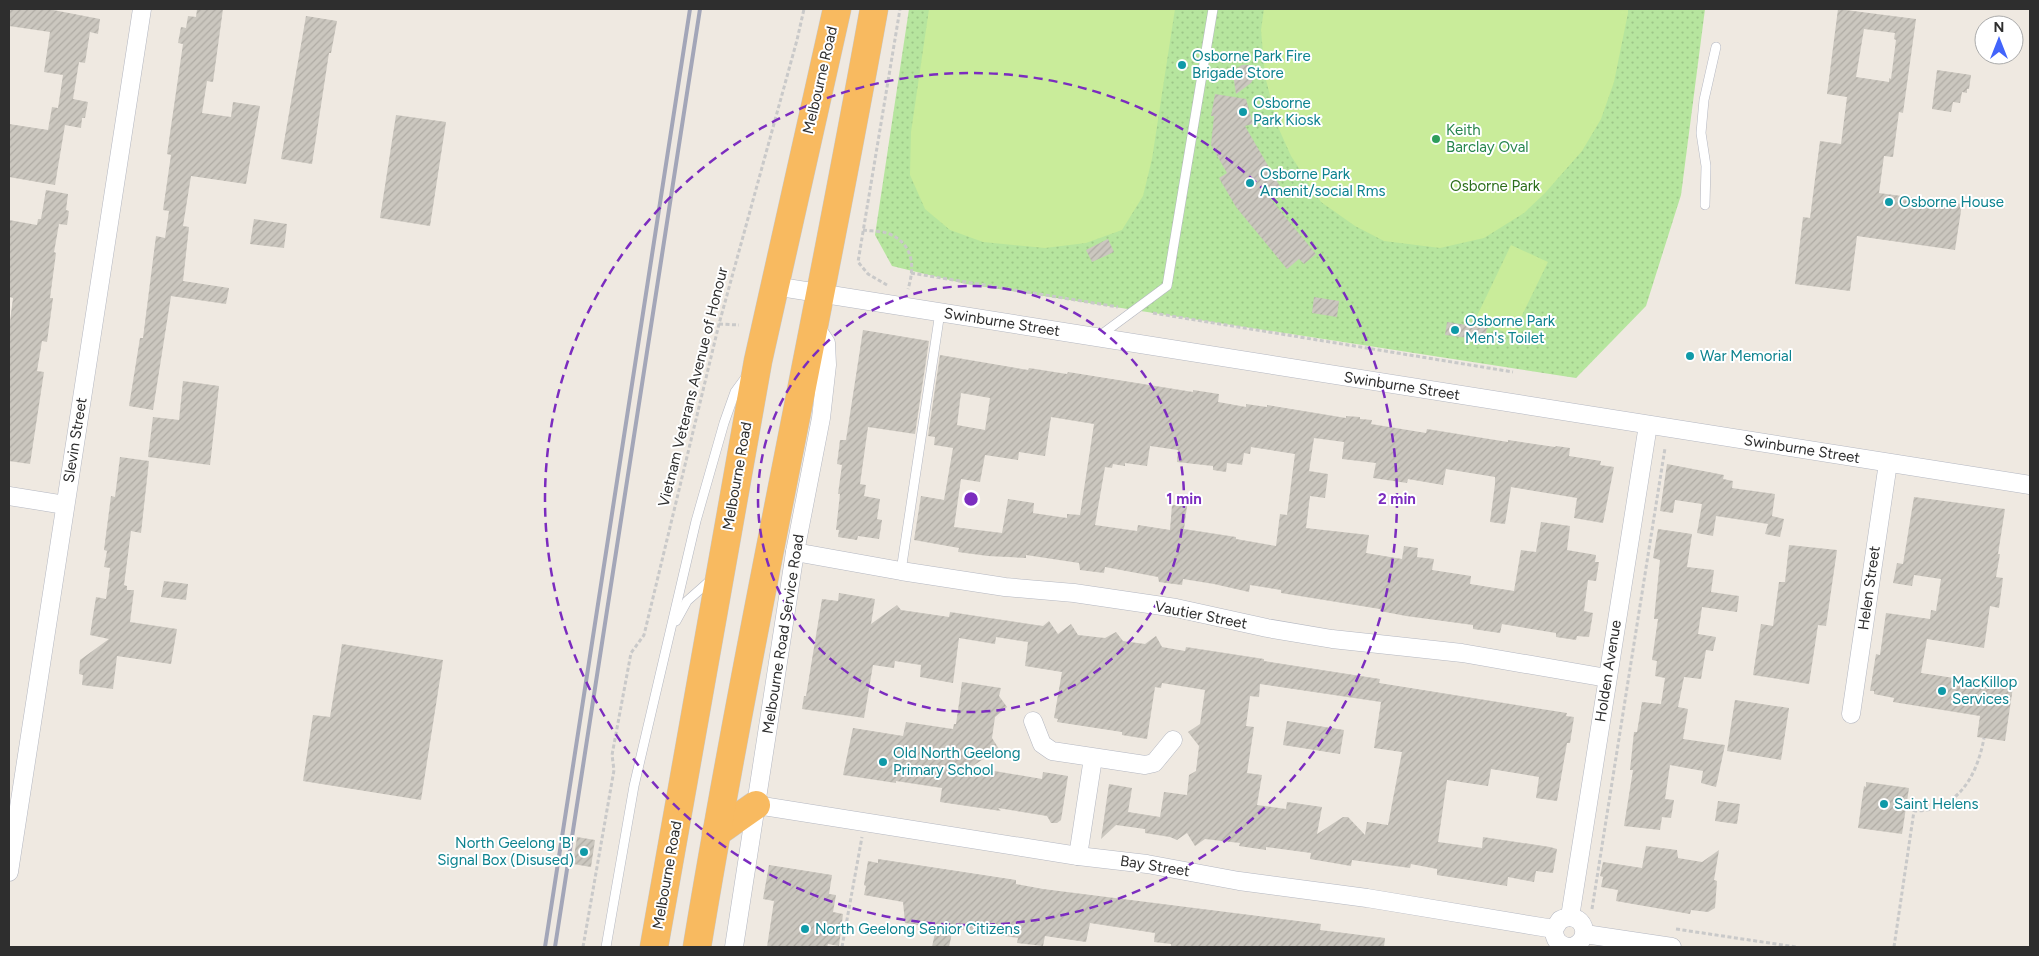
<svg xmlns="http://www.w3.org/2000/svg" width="2039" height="956" font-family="Figtree,sans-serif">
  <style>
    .grass { fill: url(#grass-dots) }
    .pitch { fill: #c9ec9a }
    .building { fill: url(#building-hatch); fill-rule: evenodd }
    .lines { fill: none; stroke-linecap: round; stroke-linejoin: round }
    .service-casing { stroke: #b4b7c1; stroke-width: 10 }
    .minor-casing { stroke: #b4b7c1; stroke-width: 19 }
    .trunk-casing { stroke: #c9c9c9; stroke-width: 29 }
    .path { stroke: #c9c9c9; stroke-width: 3; stroke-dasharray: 4 2.5; stroke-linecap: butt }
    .service { stroke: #fff; stroke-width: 9 }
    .minor { stroke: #fff; stroke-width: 18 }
    .trunk { stroke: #f8ba60; stroke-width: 28 }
    .rail { stroke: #a3a6b8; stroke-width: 4 }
    .ring { fill: none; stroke: #7b2cbf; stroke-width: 2.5; stroke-dasharray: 9 6 }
    .culture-dot { fill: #0f9aa8; stroke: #fff; stroke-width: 2 }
    .leisure-dot { fill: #2e9e5b; stroke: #fff; stroke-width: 2 }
    .labels { text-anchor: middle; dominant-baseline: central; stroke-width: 4; stroke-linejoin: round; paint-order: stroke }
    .culture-label { font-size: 15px; fill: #0d838f; stroke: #fff; text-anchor: start }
    .street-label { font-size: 15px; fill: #2e2e2e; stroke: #fff }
    .leisure-label { font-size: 15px; fill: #27864d; stroke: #fff; text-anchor: start }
    .park-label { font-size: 15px; fill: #2c6e1b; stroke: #fff }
    .centre { fill: #7b2cbf; stroke: #fff; stroke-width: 2.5 }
    .ring-label { font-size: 15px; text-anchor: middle; font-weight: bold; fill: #7b2cbf; stroke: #fff; stroke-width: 4; stroke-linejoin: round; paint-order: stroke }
  </style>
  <defs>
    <pattern id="grass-dots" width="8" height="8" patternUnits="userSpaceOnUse" patternTransform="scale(1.25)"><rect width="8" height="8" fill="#b6e59e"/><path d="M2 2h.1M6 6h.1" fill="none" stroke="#9dc588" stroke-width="1.8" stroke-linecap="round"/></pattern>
    <pattern id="building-hatch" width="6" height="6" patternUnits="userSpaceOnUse" patternTransform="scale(1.25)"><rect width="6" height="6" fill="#cbc7bf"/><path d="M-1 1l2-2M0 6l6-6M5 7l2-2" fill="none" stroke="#afaba4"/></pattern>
  </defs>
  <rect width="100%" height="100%" fill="#efe9e1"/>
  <!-- grass -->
  <polygon class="grass" points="909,9 1705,9 1681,195 1646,306 1576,378 966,284 892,266 875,235"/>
  <!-- pitch -->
  <g class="pitch">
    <polygon points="929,9 1175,9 1152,159 1143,196 1122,230 1086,243 1045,248 983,242 950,230 925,209 910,175 911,132"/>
    <polygon points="1264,9 1628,9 1628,13 1614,82 1601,119 1582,151 1545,193 1524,213 1484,238 1440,248 1384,241 1355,226 1321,202 1291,156 1278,127 1265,76 1261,30"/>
    <polygon points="1511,245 1548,262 1512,336 1476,318"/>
  </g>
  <!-- building -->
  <g class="building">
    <polygon points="9,9 48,9 100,19 98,34 90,32 85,63 79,62 73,99 88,102 85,118 82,118 81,128 65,125 55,185 9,177 9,124 48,130 52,107 58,108 63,75 44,72 50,32 9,26"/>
    <polygon points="197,9 223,9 213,82 207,81 202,113 231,117 233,102 260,106 246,184 191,176 183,226 189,227 183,281 229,288 226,304 171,296 153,410 129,406 140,338 143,338 156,236 165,238 169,211 163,210 171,155 167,154 183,44 178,43 181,27 186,28 188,16 196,17"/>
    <path d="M 1838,9 L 1916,19 L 1903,113 L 1899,112 L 1893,157 L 1884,156 L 1879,193 L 1962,204 L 1955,250 L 1857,236 L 1850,291 L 1795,284 L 1803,217 L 1810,218 L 1820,141 L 1841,144 L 1847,97 L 1827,94 ZM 1864,29 L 1895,33 L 1894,39 L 1896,40 L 1891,79 L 1889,78 L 1889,82 L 1856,77 Z"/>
    <polygon points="306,16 337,21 331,53 329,53 312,164 281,159"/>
    <polygon points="1242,65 1250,65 1254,72 1254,78 1251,83 1236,94 1233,74 1237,68"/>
    <polygon points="1937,70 1971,75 1969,89 1967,89 1967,93 1962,92 1960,103 1953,102 1951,112 1932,109"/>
    <polygon points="1215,94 1246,99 1253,124 1245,126 1281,188 1268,196 1316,254 1304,264 1299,259 1287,269 1236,207 1219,178 1227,173 1211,145 1214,116 1211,116"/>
    <polygon points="396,115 446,122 430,226 380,218"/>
    <polygon points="46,190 68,194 66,210 69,211 67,225 59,224 54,252 56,253 50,298 53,298 47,342 42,341 37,371 44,372 30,464 9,461 9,330 13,298 9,297 9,220 37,225 38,219 41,219"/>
    <polygon points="254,219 287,224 284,248 250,244"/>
    <polygon points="1108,239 1114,252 1092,262 1086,250"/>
    <polygon points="1314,297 1339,301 1337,317 1312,313"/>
    <polygon points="1447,322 1487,328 1485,340 1445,335"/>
    <polygon points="863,330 929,341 915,434 868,427 860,484 866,485 864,496 880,499 877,519 882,520 879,539 858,536 857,540 838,537 839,530 836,530 840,494 838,494 842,465 837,464 840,440 846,440"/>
    <path d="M 940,355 L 1028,370 L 1029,368 L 1067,374 L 1068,372 L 1193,392 L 1193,390 L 1219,394 L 1218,402 L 1246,407 L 1246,404 L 1267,407 L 1267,405 L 1346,418 L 1346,416 L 1360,417 L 1360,419 L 1372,420 L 1371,424 L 1426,433 L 1427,429 L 1508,442 L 1508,440 L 1555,447 L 1556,446 L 1570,448 L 1569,456 L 1601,461 L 1600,465 L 1614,467 L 1603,523 L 1574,518 L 1577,498 L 1511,487 L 1505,524 L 1490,522 L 1495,484 L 1495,477 L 1446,469 L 1443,485 L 1408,479 L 1407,483 L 1373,478 L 1376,463 L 1342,459 L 1344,442 L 1314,438 L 1309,471 L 1328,474 L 1325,498 L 1310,496 L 1306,528 L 1369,535 L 1366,553 L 1402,559 L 1404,546 L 1418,548 L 1417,557 L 1434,559 L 1432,570 L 1471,576 L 1470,584 L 1514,591 L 1521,550 L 1536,552 L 1541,522 L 1570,526 L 1567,550 L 1596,555 L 1595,562 L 1599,562 L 1596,581 L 1588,580 L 1584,611 L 1593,613 L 1589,637 L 1577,636 L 1576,640 L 1556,637 L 1556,633 L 1502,624 L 1500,633 L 1473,629 L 1473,625 L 1406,616 L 1380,611 L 1380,609 L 1281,593 L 1281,590 L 1250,585 L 1249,592 L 1214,584 L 1183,579 L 1182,585 L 1159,582 L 1158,577 L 1105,567 L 1104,573 L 1080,570 L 1079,563 L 1026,555 L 1026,558 L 988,556 L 958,552 L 959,548 L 914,540 L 921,496 L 944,500 L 953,448 L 934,445 L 935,437 L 928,436 ZM 961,393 L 990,398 L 985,430 L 957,425 ZM 1051,417 L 1094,424 L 1080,515 L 1067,514 L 1067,518 L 1033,513 L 1034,503 L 1008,499 L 1002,533 L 954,527 L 961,479 L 980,482 L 985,455 L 1018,460 L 1019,452 L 1045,456 ZM 1150,446 L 1178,450 L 1177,462 L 1213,466 L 1213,470 L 1226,472 L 1227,463 L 1242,465 L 1244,453 L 1250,454 L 1251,447 L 1295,454 L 1287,515 L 1280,514 L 1276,546 L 1236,539 L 1236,537 L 1184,529 L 1187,506 L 1172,505 L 1170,530 L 1138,525 L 1137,531 L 1095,525 L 1105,467 L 1112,468 L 1113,464 L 1125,466 L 1125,463 L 1147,466 Z"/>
    <polygon points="183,381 219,386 210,465 148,457 153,417 179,420"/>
    <polygon points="120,457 149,461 141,533 131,531 124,585 127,586 127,590 134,590 130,622 177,629 171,664 117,656 113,689 82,685 83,675 79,674 80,660 109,639 90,635 96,597 106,599 110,568 104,567 107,551 104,550 111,496 115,497"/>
    <polygon points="1667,464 1724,475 1723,479 1733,481 1732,488 1775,494 1772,516 1784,519 1780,537 1765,534 1768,524 1716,516 1713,536 1697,533 1702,504 1675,500 1673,513 1660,511"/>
    <polygon points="1914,497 2005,509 1998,554 2000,554 1996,577 2003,578 1999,608 1990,606 1984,648 1927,639 1921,673 2013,687 2005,741 1977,737 1980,716 1893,702 1894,698 1874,694 1874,691 1870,691 1876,654 1880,655 1886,613 1930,619 1931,610 1936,611 1941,579 1914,575 1912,586 1893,583 1897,563 1903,564"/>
    <polygon points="1658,529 1692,534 1687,567 1714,570 1711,592 1739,596 1737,612 1702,607 1698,634 1716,637 1713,651 1706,650 1701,679 1684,677 1678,707 1688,709 1683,739 1725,745 1716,787 1701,783 1703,771 1670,765 1665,799 1674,800 1671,818 1662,817 1660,830 1624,826 1633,770 1630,770 1634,732 1637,732 1642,702 1661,704 1665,678 1655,676 1657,661 1652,660 1658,619 1654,619 1660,560 1653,558"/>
    <polygon points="1789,545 1837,550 1826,626 1818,625 1809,684 1753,675 1761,624 1773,626 1779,582 1785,582"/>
    <polygon points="164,581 188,584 186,600 161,597"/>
    <path d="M 839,593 L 875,599 L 871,624 L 897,605 L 901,610 L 949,617 L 950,612 L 1043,626 L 1049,621 L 1058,634 L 1071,624 L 1078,635 L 1105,638 L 1116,632 L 1123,641 L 1145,644 L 1156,636 L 1162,647 L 1185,651 L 1186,647 L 1264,659 L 1264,661 L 1380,679 L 1379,683 L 1567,713 L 1566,716 L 1574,717 L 1570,743 L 1567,743 L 1557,801 L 1536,798 L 1539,777 L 1491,769 L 1488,786 L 1447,780 L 1438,842 L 1482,848 L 1483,837 L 1550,847 L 1557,849 L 1553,873 L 1536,871 L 1534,882 L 1508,877 L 1507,886 L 1437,875 L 1437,869 L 1411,864 L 1410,868 L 1352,860 L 1351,866 L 1310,859 L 1311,853 L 1266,847 L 1266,850 L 1239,846 L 1240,843 L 1205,839 L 1195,846 L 1187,833 L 1177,840 L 1170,837 L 1145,833 L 1145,829 L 1116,825 L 1101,839 L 1109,784 L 1132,788 L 1128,812 L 1160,817 L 1164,792 L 1187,795 L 1189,775 L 1196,771 L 1199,746 L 1188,732 L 1200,724 L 1205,690 L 1162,683 L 1161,688 L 1155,687 L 1147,739 L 1122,735 L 1122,732 L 1057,722 L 1058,719 L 1054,718 L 1062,672 L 1025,666 L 1028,642 L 996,637 L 995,644 L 959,638 L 953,683 L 920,677 L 921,665 L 895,661 L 894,668 L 873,665 L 864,718 L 802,709 L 804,696 L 806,696 L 822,599 L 838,601 ZM 1260,684 L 1381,702 L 1374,748 L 1402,752 L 1388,825 L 1367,822 L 1365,835 L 1348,817 L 1343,817 L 1317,834 L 1322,807 L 1287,802 L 1286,809 L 1257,805 L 1262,775 L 1247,773 L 1254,727 L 1246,726 L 1250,696 L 1259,697 Z"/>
    <polygon points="342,644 443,660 421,800 303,781 313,715 330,717"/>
    <polygon points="962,682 1001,688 999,696 1007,707 995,717 992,738 999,749 971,767 1042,779 1043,772 1068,776 1061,820 1057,823 1051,823 1047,816 998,808 1001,811 940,802 942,788 896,781 896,783 843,775 853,728 903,736 906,722 953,729 954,724 956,724"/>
    <polygon points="1735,700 1789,708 1781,760 1727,751"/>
    <polygon points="1287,721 1344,730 1340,754 1283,745"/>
    <polygon points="1866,782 1909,788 1902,834 1858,828 1864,786 1866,787"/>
    <polygon points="1718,801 1740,804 1737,824 1715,821"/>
    <polygon points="577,837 595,840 591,867 573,864"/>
    <polygon points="1646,846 1677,850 1678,858 1702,862 1719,850 1714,880 1717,881 1715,908 1708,912 1691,910 1690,914 1616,901 1618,890 1601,887 1603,877 1600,876 1603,862 1642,868"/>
    <polygon points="878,859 1016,880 1016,884 1043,889 1321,924 1320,930 1385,938 1384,947 1171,947 1171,944 1154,942 1155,933 1090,923 1086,942 1045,936 1043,946 1017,943 1018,938 953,928 949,947 932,947 936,928 905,923 903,902 864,895 866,886 864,885 868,861 878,863"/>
    <polygon points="769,865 832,875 829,894 836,895 833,912 843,914 839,946 828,944 827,947 767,947 774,901 763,899"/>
  </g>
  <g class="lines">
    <!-- service casing -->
    <g class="service-casing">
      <g id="service">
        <polyline points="1705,205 1706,166 1701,133 1704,100 1716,47"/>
        <polyline points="1098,337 1167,286 1213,9"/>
        <polyline points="901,571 940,312"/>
        <polyline points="676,621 687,601 713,578"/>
        <polyline points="606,947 634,786 696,521 724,423 735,392 746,377"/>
      </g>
    </g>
    <!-- minor casing -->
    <g class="minor-casing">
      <g id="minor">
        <polyline points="774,286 2030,485"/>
        <polyline points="9,496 65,505"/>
        <polyline points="795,552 901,571 1005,587 1074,593 1176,608 1267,628 1332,639 1462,653 1607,678"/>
        <polyline points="1851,714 1888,463"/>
        <polyline points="1033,721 1042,744 1052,751 1145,765 1154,763 1173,740"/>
        <polyline points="756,805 1078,856 1147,864 1239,881 1367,898 1554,929"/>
        <polyline points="1078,856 1093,758"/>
        <polyline points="9,872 142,9"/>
        <polyline points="1570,917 1648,425"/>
        <polyline points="1585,934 1672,947"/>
        <polyline points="734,947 795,552 821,418 827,365 826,343 814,325"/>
        <path d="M 1568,947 C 1558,945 1554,939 1554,929 L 1560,920 C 1583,908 1595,940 1571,947"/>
      </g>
    </g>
    <!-- trunk casing -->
    <g class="trunk-casing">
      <g id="trunk">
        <polyline points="716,833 756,805"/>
        <polyline points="654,947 758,361 837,9"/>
        <path d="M 697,947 C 749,633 818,322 874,9"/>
      </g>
    </g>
    <!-- path -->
    <g class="path">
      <path d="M 863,230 C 871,231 880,231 887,233 C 914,243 915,267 908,289"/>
      <polyline points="911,273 1118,307"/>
      <polyline points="887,285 868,274 858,262 900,9"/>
      <polyline points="1153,313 1513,372"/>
      <polyline points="719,324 739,325"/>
      <polyline points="1592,909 1665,448"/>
      <polyline points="1676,929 1796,947"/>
      <polyline points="583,947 614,770 612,755 631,653 644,635 719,324 797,40 804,9"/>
      <polyline points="842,947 862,837"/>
      <path d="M 1894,947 L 1914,811 C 1958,811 1977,776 1984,738"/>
    </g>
    <!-- service -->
    <use href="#service" class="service"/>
    <!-- minor -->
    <use href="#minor" class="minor"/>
    <!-- trunk -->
    <use href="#trunk" class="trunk"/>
    <!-- rail -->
    <g class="rail">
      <polyline points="545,947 690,9"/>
      <polyline points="555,947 700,9"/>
    </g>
  </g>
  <!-- distance rings -->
  <g class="ring">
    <circle cx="971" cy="499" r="213"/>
    <circle cx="971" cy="499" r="426"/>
  </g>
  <!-- markers -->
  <g class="culture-dot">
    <circle cx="1182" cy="65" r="5"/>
    <circle cx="1243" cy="112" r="5"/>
    <circle cx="1250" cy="183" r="5"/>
    <circle cx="1889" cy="202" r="5"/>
    <circle cx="1455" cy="330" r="5"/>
    <circle cx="1690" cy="356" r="5"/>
    <circle cx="1942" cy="691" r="5"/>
    <circle cx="883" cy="762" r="5"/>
    <circle cx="1884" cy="804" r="5"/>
    <circle cx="584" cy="852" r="5"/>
    <circle cx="805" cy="929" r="5"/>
  </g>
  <circle class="leisure-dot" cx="1436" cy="139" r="5"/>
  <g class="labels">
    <!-- culture labels -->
    <g class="culture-label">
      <text x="1192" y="56">Osborne Park Fire<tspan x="1192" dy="17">Brigade Store</tspan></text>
      <text x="1253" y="103">Osborne<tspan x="1253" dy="17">Park Kiosk</tspan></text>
      <text x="1260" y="174">Osborne Park<tspan x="1260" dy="17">Amenit/social Rms</tspan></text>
      <text x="1899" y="202">Osborne House</text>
      <text x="1465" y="321">Osborne Park<tspan x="1465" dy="17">Men's Toilet</tspan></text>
      <text x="1700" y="356">War Memorial</text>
      <text x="1952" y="682">MacKillop<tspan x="1952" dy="17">Services</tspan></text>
      <text x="893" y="753">Old North Geelong<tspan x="893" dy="17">Primary School</tspan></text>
      <text x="1894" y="804">Saint Helens</text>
      <text x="574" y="843" text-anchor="end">North Geelong 'B'<tspan x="574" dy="17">Signal Box (Disused)</tspan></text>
      <text x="815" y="929">North Geelong Senior Citizens</text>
    </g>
    <!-- street labels -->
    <g class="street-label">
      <text transform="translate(820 80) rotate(-77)">Melbourne Road</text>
      <text transform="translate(1002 322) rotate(9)">Swinburne Street</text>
      <text transform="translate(1402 386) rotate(9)">Swinburne Street</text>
      <text transform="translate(693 387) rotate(-76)">Vietnam Veterans Avenue of Honour</text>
      <text transform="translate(75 440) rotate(-81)">Slevin Street</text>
      <text transform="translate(1802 449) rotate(9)">Swinburne Street</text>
      <text transform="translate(737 476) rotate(-80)">Melbourne Road</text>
      <text transform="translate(1869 588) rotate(-82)">Helen Street</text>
      <text transform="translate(1201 615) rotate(11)">Vautier Street</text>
      <text transform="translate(783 634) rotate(-81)">Melbourne Road Service Road</text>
      <text transform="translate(1608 671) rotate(-81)">Holden Avenue</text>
      <text transform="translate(1155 866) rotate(9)">Bay Street</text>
      <text transform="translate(667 875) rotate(-80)">Melbourne Road</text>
    </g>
    <!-- leisure labels -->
    <g class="leisure-label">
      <text x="1446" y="130">Keith<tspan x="1446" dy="17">Barclay Oval</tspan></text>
    </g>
    <!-- park labels -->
    <g class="park-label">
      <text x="1495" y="186">Osborne Park</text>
    </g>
  </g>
  <circle cx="971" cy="499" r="8" class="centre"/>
  <g class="ring-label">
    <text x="1184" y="504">1 min</text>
    <text x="1397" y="504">2 min</text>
  </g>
  <!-- border -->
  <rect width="2039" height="956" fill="none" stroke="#2e2e2e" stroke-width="20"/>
  <!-- north arrow -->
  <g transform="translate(1999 40)"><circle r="24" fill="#ffffff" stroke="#ababab"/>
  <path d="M0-4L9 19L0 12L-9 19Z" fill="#4264fb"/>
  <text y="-8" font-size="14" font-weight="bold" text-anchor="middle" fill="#2e2e2e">N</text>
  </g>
</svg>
